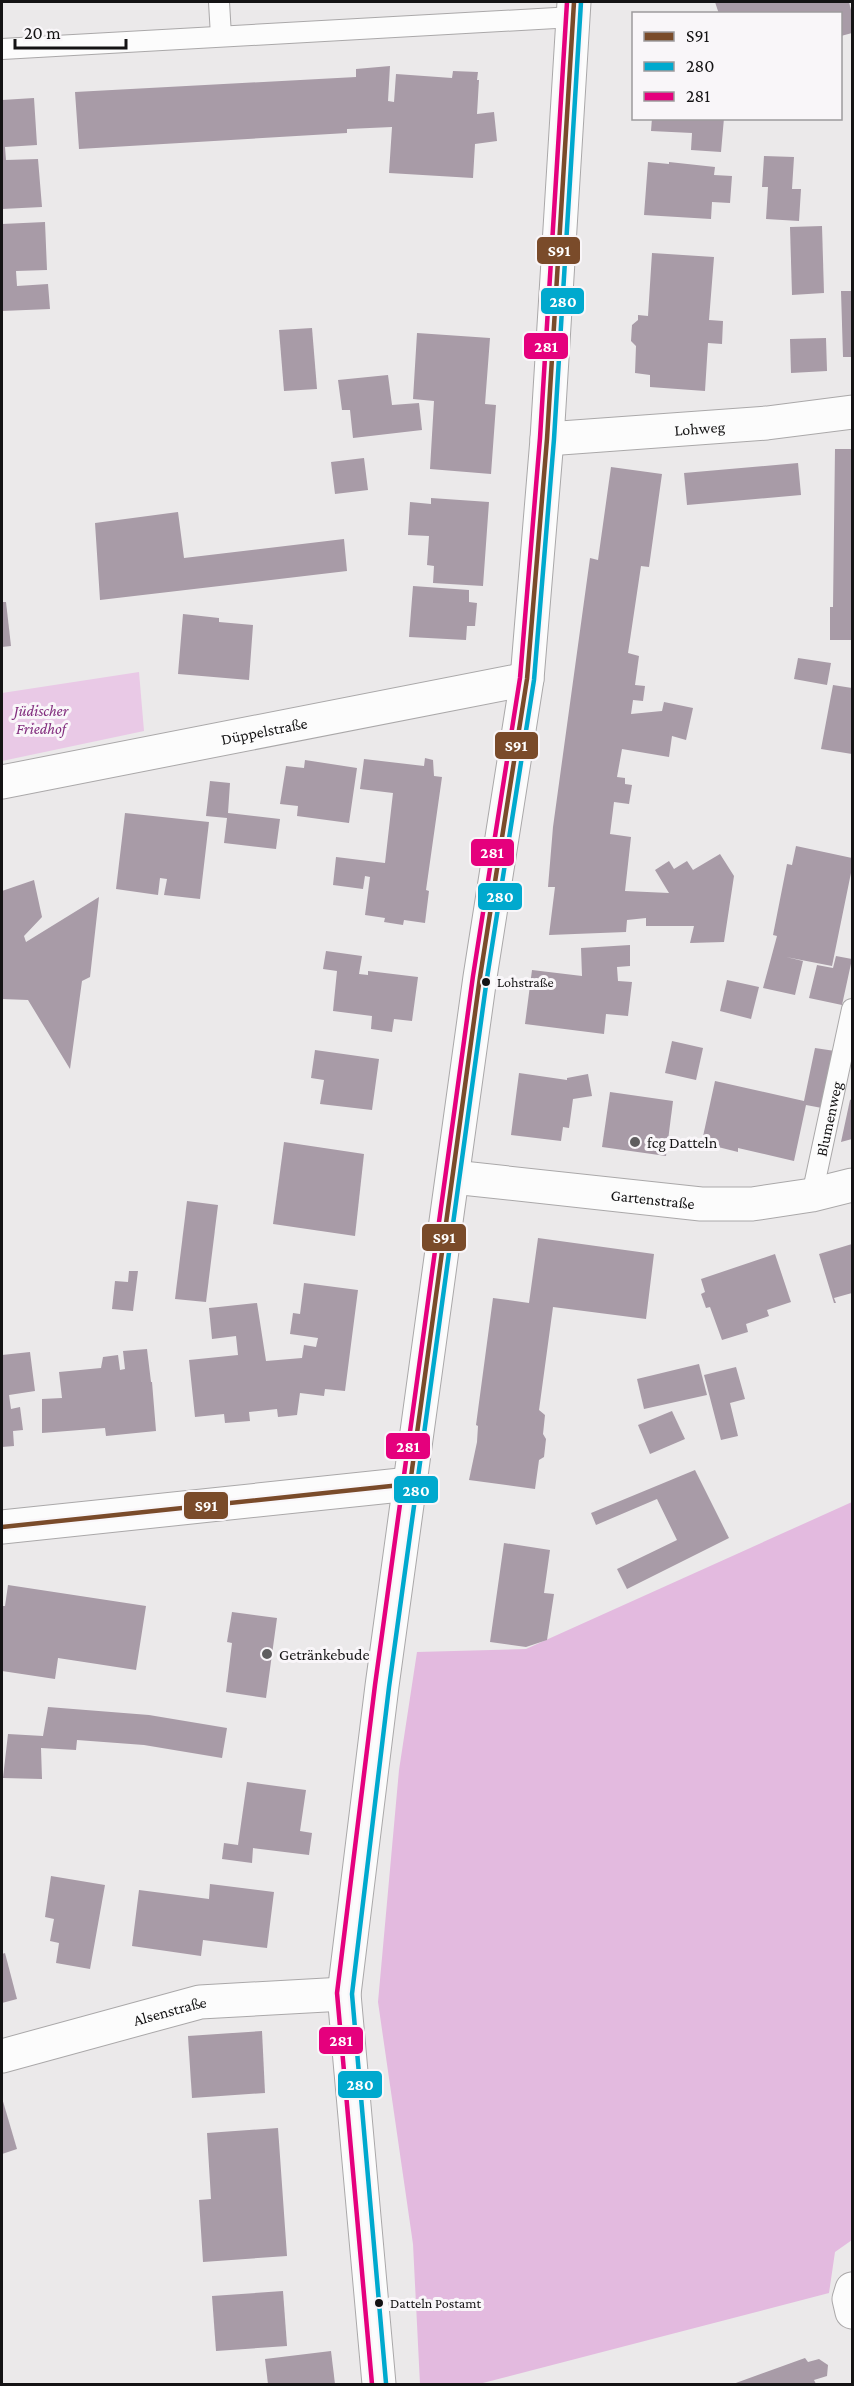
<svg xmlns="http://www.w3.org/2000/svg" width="854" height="2386" font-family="'Crimson Pro',serif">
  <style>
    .green { fill: #e9c9e6 }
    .forest { fill: #e3badf }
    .building { fill: #a89ba7 }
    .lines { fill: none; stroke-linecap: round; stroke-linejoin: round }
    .lane-casing { stroke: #aaa8a9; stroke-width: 22 }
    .street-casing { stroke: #aaa8a9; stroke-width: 35 }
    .lane { stroke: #fcfcfc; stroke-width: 20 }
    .street { stroke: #fcfcfc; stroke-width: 33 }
    .bus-1-casing { stroke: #f9f6f9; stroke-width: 9 }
    .bus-2-casing { stroke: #f9f6f9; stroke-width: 9 }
    .bus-3-casing { stroke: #f9f6f9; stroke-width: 9 }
    .bus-1 { stroke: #7a4b2a; stroke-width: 4.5 }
    .bus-2 { stroke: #00a9ce; stroke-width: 4.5 }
    .bus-3 { stroke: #e5007d; stroke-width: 4.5 }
    .bus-dot { fill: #141314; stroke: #f9f6f9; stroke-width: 2 }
    .poi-dot { fill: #5f5e5f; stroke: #f9f6f9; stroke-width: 2 }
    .labels { text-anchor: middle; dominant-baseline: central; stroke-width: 6; stroke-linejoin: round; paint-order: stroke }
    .bus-label { font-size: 14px; fill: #141314; stroke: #f9f6f9; text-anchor: start }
    .street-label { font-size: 16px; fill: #141314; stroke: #f9f6f9 }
    .park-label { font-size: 16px; font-style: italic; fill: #822d7e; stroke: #f9f6f9 }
    .poi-label { font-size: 16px; fill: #141314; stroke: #f9f6f9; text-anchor: start }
    .line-badge { stroke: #f9f6f9; stroke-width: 2 }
    .badge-label { font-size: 16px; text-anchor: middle; font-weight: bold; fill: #fff }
  </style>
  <rect width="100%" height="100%" fill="#ebe9ea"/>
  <!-- green -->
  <polygon class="green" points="139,672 144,731 2,761 2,693"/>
  <!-- forest -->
  <polygon class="forest" points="852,1502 852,2240 835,2252 829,2293 479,2384 420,2384 413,2244 378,2002 399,1770 417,1652 526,1649"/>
  <!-- building -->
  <g class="building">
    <polygon points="715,2 849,2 852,14 852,33 841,36 840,14 719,14"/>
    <polygon points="390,66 388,101 394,102 396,74 452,78 453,71 478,72 477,80 479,80 477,114 494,112 497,141 475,144 473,178 389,173 392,127 347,129 347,133 79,149 75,92 356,77 356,69"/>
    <polygon points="34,98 37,145 5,147 6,160 38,159 42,207 2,209 2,100"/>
    <polygon points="652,118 724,118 721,152 691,150 692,133 651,131"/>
    <polygon points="764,156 794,157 792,189 801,189 799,221 766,219 768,187 762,187"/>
    <polygon points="648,162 669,164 669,162 715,167 714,175 732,176 730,203 712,202 711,219 644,215"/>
    <polygon points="45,222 47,270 16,271 17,286 48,284 50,309 2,311 2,224"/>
    <polygon points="822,226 824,293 792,295 790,227"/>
    <polygon points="652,253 714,257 709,320 723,321 722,344 708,343 705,391 650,387 650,375 635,373 636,346 631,341 632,325 638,320 638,315 648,316"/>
    <polygon points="841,291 852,291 852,357 843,357"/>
    <polygon points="312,328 317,389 284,391 279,330"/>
    <polygon points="417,333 490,338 485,404 496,405 491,474 430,469 434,401 413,399"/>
    <polygon points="826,338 827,371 791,373 790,339"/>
    <polygon points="388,375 392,405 419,403 422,430 353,438 350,410 342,410 338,380"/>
    <polygon points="835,449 852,449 852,640 830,640 830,607 833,607"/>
    <polygon points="364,458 368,490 335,494 331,462"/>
    <polygon points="798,463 801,495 687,505 684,473"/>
    <polygon points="611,467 662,474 649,567 641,566 628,653 639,656 635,685 645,686 643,701 633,700 631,714 662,711 664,702 693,708 686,740 672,736 669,757 622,749 617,777 625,778 625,784 632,785 629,804 614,802 610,834 631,837 625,891 669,893 655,870 669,861 674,869 687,861 693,870 720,854 734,876 724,942 690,943 694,926 646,926 646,918 627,920 626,932 549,935 555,887 548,887 553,827 590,558 598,560"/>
    <polygon points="431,498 489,502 483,586 433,583 434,566 427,565 429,536 408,535 410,502 431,504"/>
    <polygon points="178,512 184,558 344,539 347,571 100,600 95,523"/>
    <polygon points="413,586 469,590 469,602 477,603 475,626 467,626 466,640 409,637"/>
    <polygon points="2,602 6,602 11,646 2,647"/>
    <polygon points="183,614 219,618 219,622 253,625 249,680 178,674"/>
    <polygon points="798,658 831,663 827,685 794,679"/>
    <polygon points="833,685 852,688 852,754 821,749"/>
    <polygon points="425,758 433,760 434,776 442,777 426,890 429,891 425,923 404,920 403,925 384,922 385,918 365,915 370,877 365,876 363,889 333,885 336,857 385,863 393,793 360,789 364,759 424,766"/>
    <polygon points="305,760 357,768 349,823 297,816 298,806 280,804 286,766 304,768"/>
    <polygon points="210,781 230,783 228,813 280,819 276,849 224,843 227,818 206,816"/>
    <polygon points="125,813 209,822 200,899 164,895 167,879 160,878 158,895 116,889"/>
    <polygon points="796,846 852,858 852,868 832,966 786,957 803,961 795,995 763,988 777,936 773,935 787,864 792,865"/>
    <polygon points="34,880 42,917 24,936 26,942 99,897 90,977 82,981 70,1069 28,1000 2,999 2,891"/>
    <polygon points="630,945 630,966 617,967 618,981 632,982 628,1016 606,1014 604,1034 525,1024 532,970 582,976 581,948"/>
    <polygon points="326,951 362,956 359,974 368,975 368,971 418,977 412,1021 394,1019 392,1032 371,1029 372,1016 333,1011 337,971 323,969"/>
    <polygon points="836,956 852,959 842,1005 809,998 817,965 833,968"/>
    <polygon points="727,980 759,987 751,1019 720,1011"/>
    <polygon points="672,1041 703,1048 696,1080 665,1073"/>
    <polygon points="815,1048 835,1051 822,1108 806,1105 794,1161 738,1148 738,1152 710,1145 711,1143 702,1141 715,1081 804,1101"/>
    <polygon points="315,1050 379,1059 372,1110 320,1104 324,1080 311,1078"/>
    <polygon points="519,1073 567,1080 567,1078 588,1074 592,1096 573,1099 569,1128 563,1127 561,1141 511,1135"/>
    <polygon points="610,1092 673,1101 666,1156 602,1147"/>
    <polygon points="852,1099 852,1139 841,1142 850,1100"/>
    <polygon points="284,1142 364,1154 355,1236 273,1224"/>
    <polygon points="187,1201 218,1205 206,1302 175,1299"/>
    <polygon points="538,1238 654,1254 646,1319 553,1307 539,1410 545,1415 543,1434 546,1439 544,1457 539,1460 535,1489 469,1480 477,1442 478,1426 476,1425 493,1298 529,1303"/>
    <polygon points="852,1244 852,1293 834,1298 836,1303 834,1303 819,1254"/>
    <polygon points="775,1254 791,1302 767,1310 769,1316 746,1324 748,1332 722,1340 710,1307 706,1308 701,1294 705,1292 701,1279"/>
    <polygon points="129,1271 138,1271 133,1311 112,1309 115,1281 128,1282"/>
    <polygon points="304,1283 358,1290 345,1391 325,1389 324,1396 300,1393 297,1415 278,1417 277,1409 249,1412 250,1421 225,1423 224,1414 195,1417 189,1360 238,1355 236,1336 212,1339 209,1308 257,1303 266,1361 302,1358 304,1345 316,1347 318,1338 290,1334 293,1313 300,1314"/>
    <polygon points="147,1349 151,1382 152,1382 156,1431 106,1436 105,1428 42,1433 42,1399 62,1398 59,1372 101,1368 103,1357 118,1355 120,1370 125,1369 123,1351"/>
    <polygon points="30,1352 35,1391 9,1395 11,1409 20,1407 23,1430 13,1431 14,1446 2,1447 2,1355"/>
    <polygon points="699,1364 707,1395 644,1409 637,1379"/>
    <polygon points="736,1367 745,1399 730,1403 738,1436 721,1440 704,1375"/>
    <polygon points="672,1411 685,1439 650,1454 638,1425"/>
    <polygon points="695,1470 729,1538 627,1589 617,1569 677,1540 657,1499 596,1525 591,1513"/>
    <polygon points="504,1543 550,1550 544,1593 554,1594 547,1640 526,1647 490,1642"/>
    <polygon points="8,1585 146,1606 136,1670 58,1658 55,1679 2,1671 2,1606 5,1606"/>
    <polygon points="232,1612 277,1618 266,1698 226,1692 232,1643 227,1642"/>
    <polygon points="48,1707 149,1715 227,1728 222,1758 144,1745 77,1740 76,1750 41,1748 42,1779 3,1778 8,1734 43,1736"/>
    <polygon points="247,1782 306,1790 300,1831 312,1833 309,1855 253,1848 252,1863 222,1859 224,1843 238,1845"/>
    <polygon points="51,1876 105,1885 90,1969 56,1963 59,1943 50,1941 54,1919 45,1917"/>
    <polygon points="210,1884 274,1892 267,1948 203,1940 201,1956 132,1946 139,1890 209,1899"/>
    <polygon points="5,1953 17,1999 2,2003 2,1954"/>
    <polygon points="262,2031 265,2093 192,2098 188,2036"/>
    <polygon points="2,2098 17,2149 2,2154"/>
    <polygon points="278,2128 287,2256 203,2262 199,2200 211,2199 207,2133"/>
    <polygon points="283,2291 287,2346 216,2351 212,2296"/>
    <polygon points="331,2351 335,2384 268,2384 265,2359"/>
    <polygon points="805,2358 808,2362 819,2359 828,2365 827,2376 814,2380 816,2384 733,2384"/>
  </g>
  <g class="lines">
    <!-- lane casing -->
    <g class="lane-casing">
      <g id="lane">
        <polyline points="219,2 221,36"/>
        <polyline points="2,49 573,17"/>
        <path id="s1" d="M 812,1195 L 852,1009"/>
      </g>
    </g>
    <!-- street casing -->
    <g class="street-casing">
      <g id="street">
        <path id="s2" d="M 547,439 L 767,423 L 852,412"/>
        <path id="s3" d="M 2,782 L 527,679"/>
        <path id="s4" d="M 453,1177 L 701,1204 L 752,1204 L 812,1195 L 852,1185"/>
        <polyline points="2,1527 410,1484"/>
        <path id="s5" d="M 2,2056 L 200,2002 L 344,1994"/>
        <polyline points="852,2289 849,2299 852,2312"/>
        <polyline points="379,2384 344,1994 382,1686 448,1207 480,977 527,679 547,439 574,2"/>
      </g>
    </g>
    <!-- lane -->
    <use href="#lane" class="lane"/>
    <!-- street -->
    <use href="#street" class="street"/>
    <!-- bus-1 casing -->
    <g class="bus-1-casing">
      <g id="bus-1">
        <polyline points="410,1484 480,977 527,679 547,439 574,2"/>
        <polyline points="2,1527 410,1484"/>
      </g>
    </g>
    <!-- bus-2 casing -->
    <g class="bus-2-casing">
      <polyline id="bus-2" points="386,2383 352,1994 389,1687 487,978 534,680 554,439 581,2"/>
    </g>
    <!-- bus-3 casing -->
    <g class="bus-3-casing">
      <polyline id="bus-3" points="372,2384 337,1993 375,1685 473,976 520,678 540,438 567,2"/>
    </g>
    <!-- bus-1 -->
    <use href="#bus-1" class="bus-1"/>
    <!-- bus-2 -->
    <use href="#bus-2" class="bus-2"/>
    <!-- bus-3 -->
    <use href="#bus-3" class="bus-3"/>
  </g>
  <!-- markers -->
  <g class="bus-dot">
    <circle cx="486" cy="982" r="5"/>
    <circle cx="379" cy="2303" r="5"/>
  </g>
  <g class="poi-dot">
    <circle cx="635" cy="1142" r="6"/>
    <circle cx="267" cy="1654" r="6"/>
  </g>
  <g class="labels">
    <!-- bus labels -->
    <g class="bus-label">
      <text x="497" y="982">Lohstraße</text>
      <text x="390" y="2303">Datteln Postamt</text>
    </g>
    <!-- street labels -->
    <g class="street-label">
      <text stroke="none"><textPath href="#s2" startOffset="153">Lohweg</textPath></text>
      <text stroke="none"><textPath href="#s3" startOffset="267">Düppelstraße</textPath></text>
      <text stroke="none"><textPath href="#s1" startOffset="78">Blumenweg</textPath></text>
      <text stroke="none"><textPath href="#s4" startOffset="201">Gartenstraße</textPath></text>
      <text stroke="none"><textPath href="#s5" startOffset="174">Alsenstraße</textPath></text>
    </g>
    <!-- park labels -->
    <g class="park-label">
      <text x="41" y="710">Jüdischer<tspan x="41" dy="18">Friedhof</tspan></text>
    </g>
    <!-- poi labels -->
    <g class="poi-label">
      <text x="647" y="1142">fcg Datteln</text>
      <text x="279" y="1654">Getränkebude</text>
    </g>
  </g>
  <g class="line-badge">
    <rect x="536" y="236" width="45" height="29" rx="6" fill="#7a4b2a"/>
    <rect x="540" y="287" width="45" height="28" rx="6" fill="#00a9ce"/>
    <rect x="523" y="332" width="46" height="28" rx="6" fill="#e5007d"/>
    <rect x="494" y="731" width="45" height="29" rx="6" fill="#7a4b2a"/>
    <rect x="470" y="838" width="45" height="29" rx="6" fill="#e5007d"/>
    <rect x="477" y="882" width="46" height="29" rx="6" fill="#00a9ce"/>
    <rect x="421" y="1223" width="46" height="29" rx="6" fill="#7a4b2a"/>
    <rect x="385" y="1432" width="46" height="28" rx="6" fill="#e5007d"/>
    <rect x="393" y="1475" width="46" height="29" rx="6" fill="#00a9ce"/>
    <rect x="183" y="1491" width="46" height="29" rx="6" fill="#7a4b2a"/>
    <rect x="318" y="2026" width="46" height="29" rx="6" fill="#e5007d"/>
    <rect x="337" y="2070" width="46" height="29" rx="6" fill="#00a9ce"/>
  </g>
  <g class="badge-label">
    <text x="559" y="256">S91</text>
    <text x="563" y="307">280</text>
    <text x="546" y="352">281</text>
    <text x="516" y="751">S91</text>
    <text x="492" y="858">281</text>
    <text x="500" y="902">280</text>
    <text x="444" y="1243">S91</text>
    <text x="408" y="1452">281</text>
    <text x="416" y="1496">280</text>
    <text x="206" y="1511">S91</text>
    <text x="341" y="2046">281</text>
    <text x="360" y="2090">280</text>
  </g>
  <!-- border -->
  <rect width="854" height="2386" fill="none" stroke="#141314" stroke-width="6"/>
  <!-- legend -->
  <rect x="632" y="12" width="210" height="108" fill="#f9f6f9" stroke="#9d9b9d" stroke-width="1.5"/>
  <rect x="644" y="32" width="30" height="9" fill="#7a4b2a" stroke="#9d9b9d" stroke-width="1.5"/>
  <text x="686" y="42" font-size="18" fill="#141314">S91</text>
  <rect x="644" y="62" width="30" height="9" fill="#00a9ce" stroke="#9d9b9d" stroke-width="1.5"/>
  <text x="686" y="72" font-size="18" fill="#141314">280</text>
  <rect x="644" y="92" width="30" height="9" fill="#e5007d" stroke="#9d9b9d" stroke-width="1.5"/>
  <text x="686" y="102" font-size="18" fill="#141314">281</text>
  <!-- scale -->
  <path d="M15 39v9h111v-9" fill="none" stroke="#141314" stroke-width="3"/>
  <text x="24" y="39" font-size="18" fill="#141314" stroke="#f9f6f9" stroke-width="4.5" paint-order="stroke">20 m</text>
</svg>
